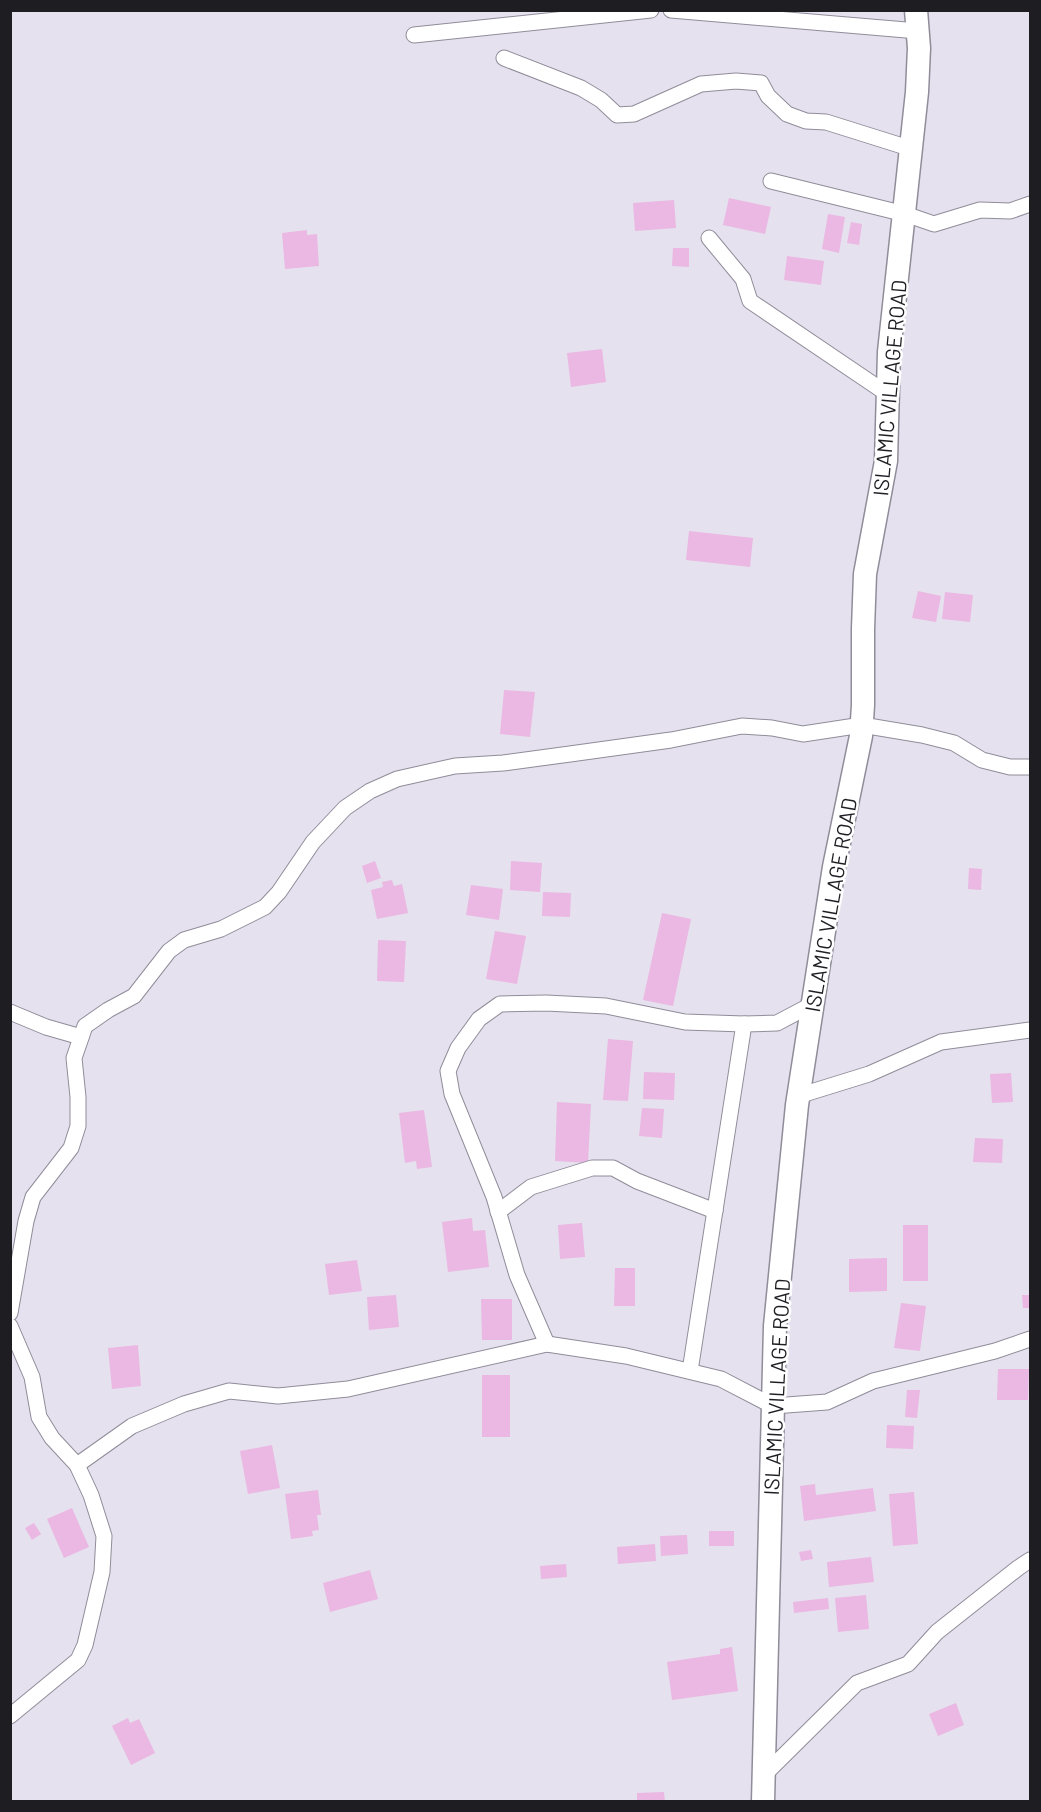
<svg xmlns="http://www.w3.org/2000/svg" width="1041" height="1812" font-family="Barlow,sans-serif">
  <style>
    .building { fill: #eab8e2 }
    .lines { fill: none; stroke-linecap: round; stroke-linejoin: round }
    .street-casing { stroke: #908c99; stroke-width: 17 }
    .secondary-casing { stroke: #908c99; stroke-width: 25 }
    .street { stroke: #fff; stroke-width: 15 }
    .secondary { stroke: #fff; stroke-width: 22 }
    .labels { text-anchor: middle; dominant-baseline: central; stroke-width: 5; stroke-linejoin: round; paint-order: stroke }
    .street-label { font-size: 21px; fill: #1e1d22; stroke: #fff }
  </style>
  <rect width="100%" height="100%" fill="#e6e1ef"/>
  <!-- building -->
  <g class="building">
    <polygon points="729,198 771,207 765,234 723,225"/>
    <polygon points="674,200 676,228 635,231 633,203"/>
    <polygon points="828,214 845,217 839,253 822,249"/>
    <polygon points="851,222 862,224 859,245 847,243"/>
    <polygon points="307,230 307,235 317,234 319,266 285,269 282,233"/>
    <polygon points="673,248 689,248 689,267 672,266"/>
    <polygon points="787,256 824,261 821,285 784,280"/>
    <polygon points="602,349 606,382 571,387 567,353"/>
    <polygon points="689,531 753,538 750,567 686,560"/>
    <polygon points="918,591 941,596 936,622 912,618"/>
    <polygon points="945,592 973,595 970,622 942,619"/>
    <polygon points="504,690 535,692 530,737 500,734"/>
    <polygon points="375,861 381,878 367,883 362,866"/>
    <polygon points="511,861 542,863 540,892 510,890"/>
    <polygon points="969,868 982,869 981,890 968,889"/>
    <polygon points="392,880 394,886 402,884 408,913 377,919 371,890 383,887 382,882"/>
    <polygon points="471,885 503,889 499,920 466,915"/>
    <polygon points="543,892 571,893 570,917 542,916"/>
    <polygon points="662,913 691,919 673,1006 643,1000"/>
    <polygon points="495,931 526,936 517,984 486,979"/>
    <polygon points="378,940 406,941 404,982 377,981"/>
    <polygon points="608,1039 633,1041 628,1101 603,1100"/>
    <polygon points="644,1072 675,1073 674,1100 643,1099"/>
    <polygon points="1011,1073 1013,1102 992,1103 990,1074"/>
    <polygon points="557,1102 591,1104 588,1163 555,1161"/>
    <polygon points="642,1108 664,1109 662,1138 639,1136"/>
    <polygon points="424,1110 432,1167 417,1169 416,1161 405,1163 399,1113"/>
    <polygon points="975,1138 1003,1139 1002,1163 973,1162"/>
    <polygon points="472,1218 473,1231 485,1230 489,1267 448,1272 442,1222"/>
    <polygon points="582,1223 585,1257 560,1259 558,1225"/>
    <rect x="903" y="1225" width="25" height="56"/>
    <polygon points="887,1258 887,1291 849,1292 849,1259"/>
    <polygon points="357,1260 362,1291 329,1295 325,1264"/>
    <polygon points="615,1268 635,1268 635,1306 614,1306"/>
    <polygon points="396,1295 399,1327 369,1330 367,1297"/>
    <polygon points="1022,1295 1030,1295 1030,1308 1023,1308"/>
    <polygon points="481,1299 512,1299 512,1340 482,1340"/>
    <polygon points="901,1303 926,1306 920,1351 894,1348"/>
    <polygon points="138,1345 141,1386 112,1389 108,1348"/>
    <polygon points="998,1369 1029,1369 1028,1400 997,1400"/>
    <rect x="482" y="1375" width="28" height="62"/>
    <polygon points="907,1390 920,1390 917,1418 905,1417"/>
    <polygon points="887,1425 914,1426 913,1449 886,1448"/>
    <polygon points="272,1445 280,1488 248,1494 240,1451"/>
    <polygon points="815,1484 816,1495 873,1488 876,1511 804,1521 800,1486"/>
    <polygon points="318,1490 321,1515 317,1515 319,1530 312,1531 313,1536 291,1539 285,1494"/>
    <polygon points="914,1492 918,1544 893,1546 889,1494"/>
    <polygon points="72,1508 89,1547 64,1558 47,1519"/>
    <polygon points="34,1523 41,1534 32,1540 25,1528"/>
    <rect x="709" y="1531" width="25" height="15"/>
    <polygon points="687,1535 688,1554 661,1556 660,1536"/>
    <polygon points="655,1544 656,1561 618,1564 617,1547"/>
    <polygon points="811,1550 813,1559 801,1561 799,1552"/>
    <polygon points="871,1557 874,1582 829,1587 827,1562"/>
    <polygon points="566,1564 567,1577 541,1579 540,1566"/>
    <polygon points="370,1570 378,1599 330,1612 323,1583"/>
    <polygon points="866,1595 869,1629 838,1632 835,1598"/>
    <polygon points="828,1598 829,1609 794,1613 793,1602"/>
    <polygon points="732,1647 738,1691 672,1700 667,1662 720,1654 720,1649"/>
    <polygon points="956,1703 964,1725 938,1736 929,1714"/>
    <polygon points="128,1718 130,1723 139,1719 155,1753 131,1765 112,1726"/>
    <polygon points="664,1792 665,1802 637,1802 637,1793"/>
  </g>
  <g class="lines">
    <!-- street casing -->
    <g class="street-casing">
      <g id="street">
        <polyline points="671,10 918,31"/>
        <polyline points="414,35 651,10"/>
        <polyline points="504,58 581,88 601,100 617,115 634,114 701,84 736,81 761,83 768,96 787,114 806,121 826,122 912,149"/>
        <polyline points="771,181 905,214 934,224 980,210 1010,211 1030,204"/>
        <polyline points="709,238 743,279 750,301 889,395"/>
        <polyline points="10,1012 46,1027 81,1037"/>
        <polyline points="798,1096 869,1074 941,1042 1030,1030"/>
        <polyline points="498,1212 531,1187 592,1168 613,1168 637,1181 715,1211"/>
        <polyline points="10,1313 26,1221 33,1197 71,1148 78,1126 78,1097 74,1058 85,1026 108,1010 134,996 169,951 184,940 221,929 265,907 279,892 313,842 345,808 370,791 397,779 455,766 503,763 570,754 671,740 742,726 772,728 803,734 862,725 922,735 954,743 982,760 1010,767 1030,767"/>
        <polyline points="10,1326 32,1377 39,1417 52,1438 77,1465 91,1495 104,1536 102,1572 85,1645 78,1660 10,1716"/>
        <polyline points="547,1344 517,1275 494,1197 452,1094 448,1071 458,1048 479,1019 500,1004 546,1003 606,1006 685,1022 744,1024 777,1023 813,1004"/>
        <polyline points="690,1371 744,1024"/>
        <polyline points="77,1465 132,1426 184,1404 229,1391 278,1396 348,1389 547,1344 626,1356 721,1379 773,1406 827,1402 873,1381 995,1351 1030,1339"/>
        <polyline points="763,1776 857,1683 908,1664 937,1632 1018,1568 1030,1560"/>
      </g>
    </g>
    <!-- secondary casing -->
    <g class="secondary-casing">
      <polyline id="secondary" points="763,1802 775,1326 797,1105 834,867 861,736 863,705 863,629 865,574 886,461 889,352 917,92 919,48 916,10"/>
    </g>
    <!-- street -->
    <use href="#street" class="street"/>
    <!-- secondary -->
    <use href="#secondary" class="secondary"/>
  </g>
  <g class="labels">
    <!-- street labels -->
    <g class="street-label">
      <text transform="translate(889 388) rotate(-85)">ISLAMIC VILLAGE ROAD</text>
      <text transform="translate(830 905) rotate(-80)">ISLAMIC VILLAGE ROAD</text>
      <text transform="translate(776 1387) rotate(-87)">ISLAMIC VILLAGE ROAD</text>
    </g>
  </g>
  <!-- border -->
  <rect width="1041" height="1812" fill="none" stroke="#1e1d22" stroke-width="24"/>
</svg>
